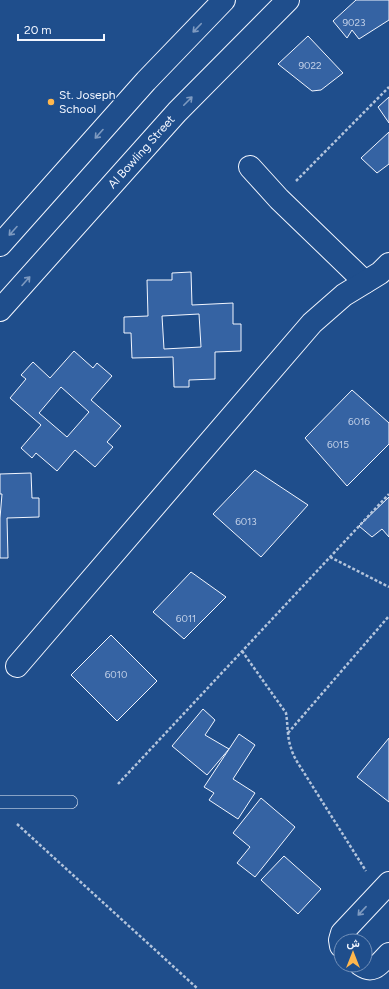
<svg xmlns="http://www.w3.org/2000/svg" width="389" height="989" font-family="Figtree,Vazirmatn,sans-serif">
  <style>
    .building { fill: #3563a3; stroke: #f2f6ff; fill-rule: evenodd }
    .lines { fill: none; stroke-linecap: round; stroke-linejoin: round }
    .lane-casing { stroke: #f2f6ff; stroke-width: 14 }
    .street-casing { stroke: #f2f6ff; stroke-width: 24 }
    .secondary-casing { stroke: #f2f6ff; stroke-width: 24 }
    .path { stroke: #b3c4dc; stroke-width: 2.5; stroke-dasharray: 3 2; stroke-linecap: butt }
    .lane { stroke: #1f4e8c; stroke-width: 13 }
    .street { stroke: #1f4e8c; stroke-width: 22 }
    .secondary { stroke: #1f4e8c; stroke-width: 22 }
    .oneway { stroke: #7e9ac0 }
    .poi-dot { fill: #ffb74d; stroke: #1f4e8c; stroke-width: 1.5 }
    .labels { text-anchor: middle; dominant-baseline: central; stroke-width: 3; stroke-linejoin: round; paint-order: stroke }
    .number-label { font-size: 10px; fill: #c3d1e8 }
    .poi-label { font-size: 12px; fill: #f2f6ff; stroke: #1f4e8c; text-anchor: start }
    .street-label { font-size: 12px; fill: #f2f6ff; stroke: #1f4e8c }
  </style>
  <rect width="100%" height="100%" fill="#1f4e8c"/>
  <!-- building -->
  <g class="building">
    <polygon points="356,0 389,0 389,20 359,39 352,30 347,38 333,21"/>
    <polygon points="308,36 343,73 321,90 312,91 278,64"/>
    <polygon points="389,97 389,123 378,107"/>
    <polygon points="389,132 389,164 377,173 361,158"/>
    <path d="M 191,272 L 192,305 L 233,303 L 233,324 L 241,324 L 241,351 L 215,352 L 215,379 L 189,380 L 189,387 L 174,387 L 173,357 L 132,358 L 131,333 L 124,333 L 124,317 L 148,316 L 147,280 L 172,280 L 172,273 ZM 199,314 L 201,347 L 164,349 L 162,316 Z"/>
    <path d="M 74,351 L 93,368 L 97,363 L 112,376 L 91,400 L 121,426 L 107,442 L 113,447 L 95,467 L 75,450 L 57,471 L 36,453 L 32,458 L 21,448 L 41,425 L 10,398 L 26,379 L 21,375 L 33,362 L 50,378 ZM 61,387 L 89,412 L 67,437 L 39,413 Z"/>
    <polygon points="352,390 389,423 389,444 347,486 305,438"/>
    <polygon points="255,470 308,505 261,557 213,514"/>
    <polygon points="31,473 32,498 39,498 39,517 7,518 8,558 0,558 0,518 2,494 0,494 0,474"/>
    <polygon points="389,497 389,537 382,529 372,537 359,526"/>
    <polygon points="191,572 226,597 184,639 153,612"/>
    <polygon points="111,635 157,681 117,721 71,675"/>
    <polygon points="203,709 215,720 205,735 229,749 207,775 172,746"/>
    <polygon points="239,734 255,745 233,779 255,793 238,819 209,800 214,793 204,787"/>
    <polygon points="389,738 389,802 357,777"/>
    <polygon points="261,798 295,827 255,877 237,863 250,847 233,833"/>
    <polygon points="284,856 321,889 298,914 261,880"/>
  </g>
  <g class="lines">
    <!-- lane casing -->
    <g class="lane-casing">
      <polyline id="lane" points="0,802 71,802"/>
    </g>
    <!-- street casing -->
    <g class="street-casing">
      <g id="street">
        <polyline points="250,167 279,199 365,282"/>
        <polyline points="17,666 312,323 344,295 380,273 389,264"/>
        <polyline points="341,946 340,940 342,933 389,883"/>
        <path d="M 361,965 C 374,974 380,963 389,954"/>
      </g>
    </g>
    <!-- secondary casing -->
    <g class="secondary-casing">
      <g id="secondary">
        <polyline points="0,245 146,81 224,0"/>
        <path id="s1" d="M 0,310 L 177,112 L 288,0"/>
      </g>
    </g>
    <!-- path -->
    <g class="path">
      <polyline points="296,181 389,87"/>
      <polyline points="330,557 389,587"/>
      <path d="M 242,651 L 286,713 C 288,725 287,737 291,748 C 292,752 294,756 296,760 L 366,871"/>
      <polyline points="288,733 389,616"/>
      <polyline points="118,784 389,494"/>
      <polyline points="17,824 198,989"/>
    </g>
    <!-- lane -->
    <use href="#lane" class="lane"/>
    <!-- street -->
    <use href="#street" class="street"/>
    <!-- secondary -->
    <use href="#secondary" class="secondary"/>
  </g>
  <!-- one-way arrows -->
  <defs><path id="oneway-shaft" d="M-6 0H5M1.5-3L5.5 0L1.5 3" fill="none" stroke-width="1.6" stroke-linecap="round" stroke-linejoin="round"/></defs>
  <g class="oneway">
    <use href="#oneway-shaft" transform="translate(197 28) rotate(134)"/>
    <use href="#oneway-shaft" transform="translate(188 101) rotate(-45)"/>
    <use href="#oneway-shaft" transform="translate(99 134) rotate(132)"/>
    <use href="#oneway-shaft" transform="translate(13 231) rotate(132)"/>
    <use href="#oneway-shaft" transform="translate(26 281) rotate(-48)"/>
    <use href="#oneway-shaft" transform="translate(362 911) rotate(133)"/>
  </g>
  <!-- markers -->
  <circle class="poi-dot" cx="51" cy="102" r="4"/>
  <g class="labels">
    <!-- number labels -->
    <g class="number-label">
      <text x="354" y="22">9023</text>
      <text x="310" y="65">9022</text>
      <text x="359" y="421">6016</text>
      <text x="338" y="444">6015</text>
      <text x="246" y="521">6013</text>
      <text x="186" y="618">6011</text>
      <text x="116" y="674">6010</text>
    </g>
    <!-- poi labels -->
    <g class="poi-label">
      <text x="59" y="95">St. Joseph<tspan x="59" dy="14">School</tspan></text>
    </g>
    <!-- street labels -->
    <g class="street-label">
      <text stroke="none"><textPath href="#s1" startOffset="212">Al Bowling Street</textPath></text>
    </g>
  </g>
  <!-- north arrow -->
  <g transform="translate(353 953)"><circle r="19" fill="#1f4e8c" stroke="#7391ba"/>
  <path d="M0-3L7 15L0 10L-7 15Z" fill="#ffb74d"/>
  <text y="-6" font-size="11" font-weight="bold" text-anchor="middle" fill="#f2f6ff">ش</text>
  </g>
  <!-- scale -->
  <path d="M18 34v6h86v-6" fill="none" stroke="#f2f6ff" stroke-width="2"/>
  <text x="24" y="34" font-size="12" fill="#f2f6ff" stroke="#1f4e8c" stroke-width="3" paint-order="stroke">20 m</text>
</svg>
